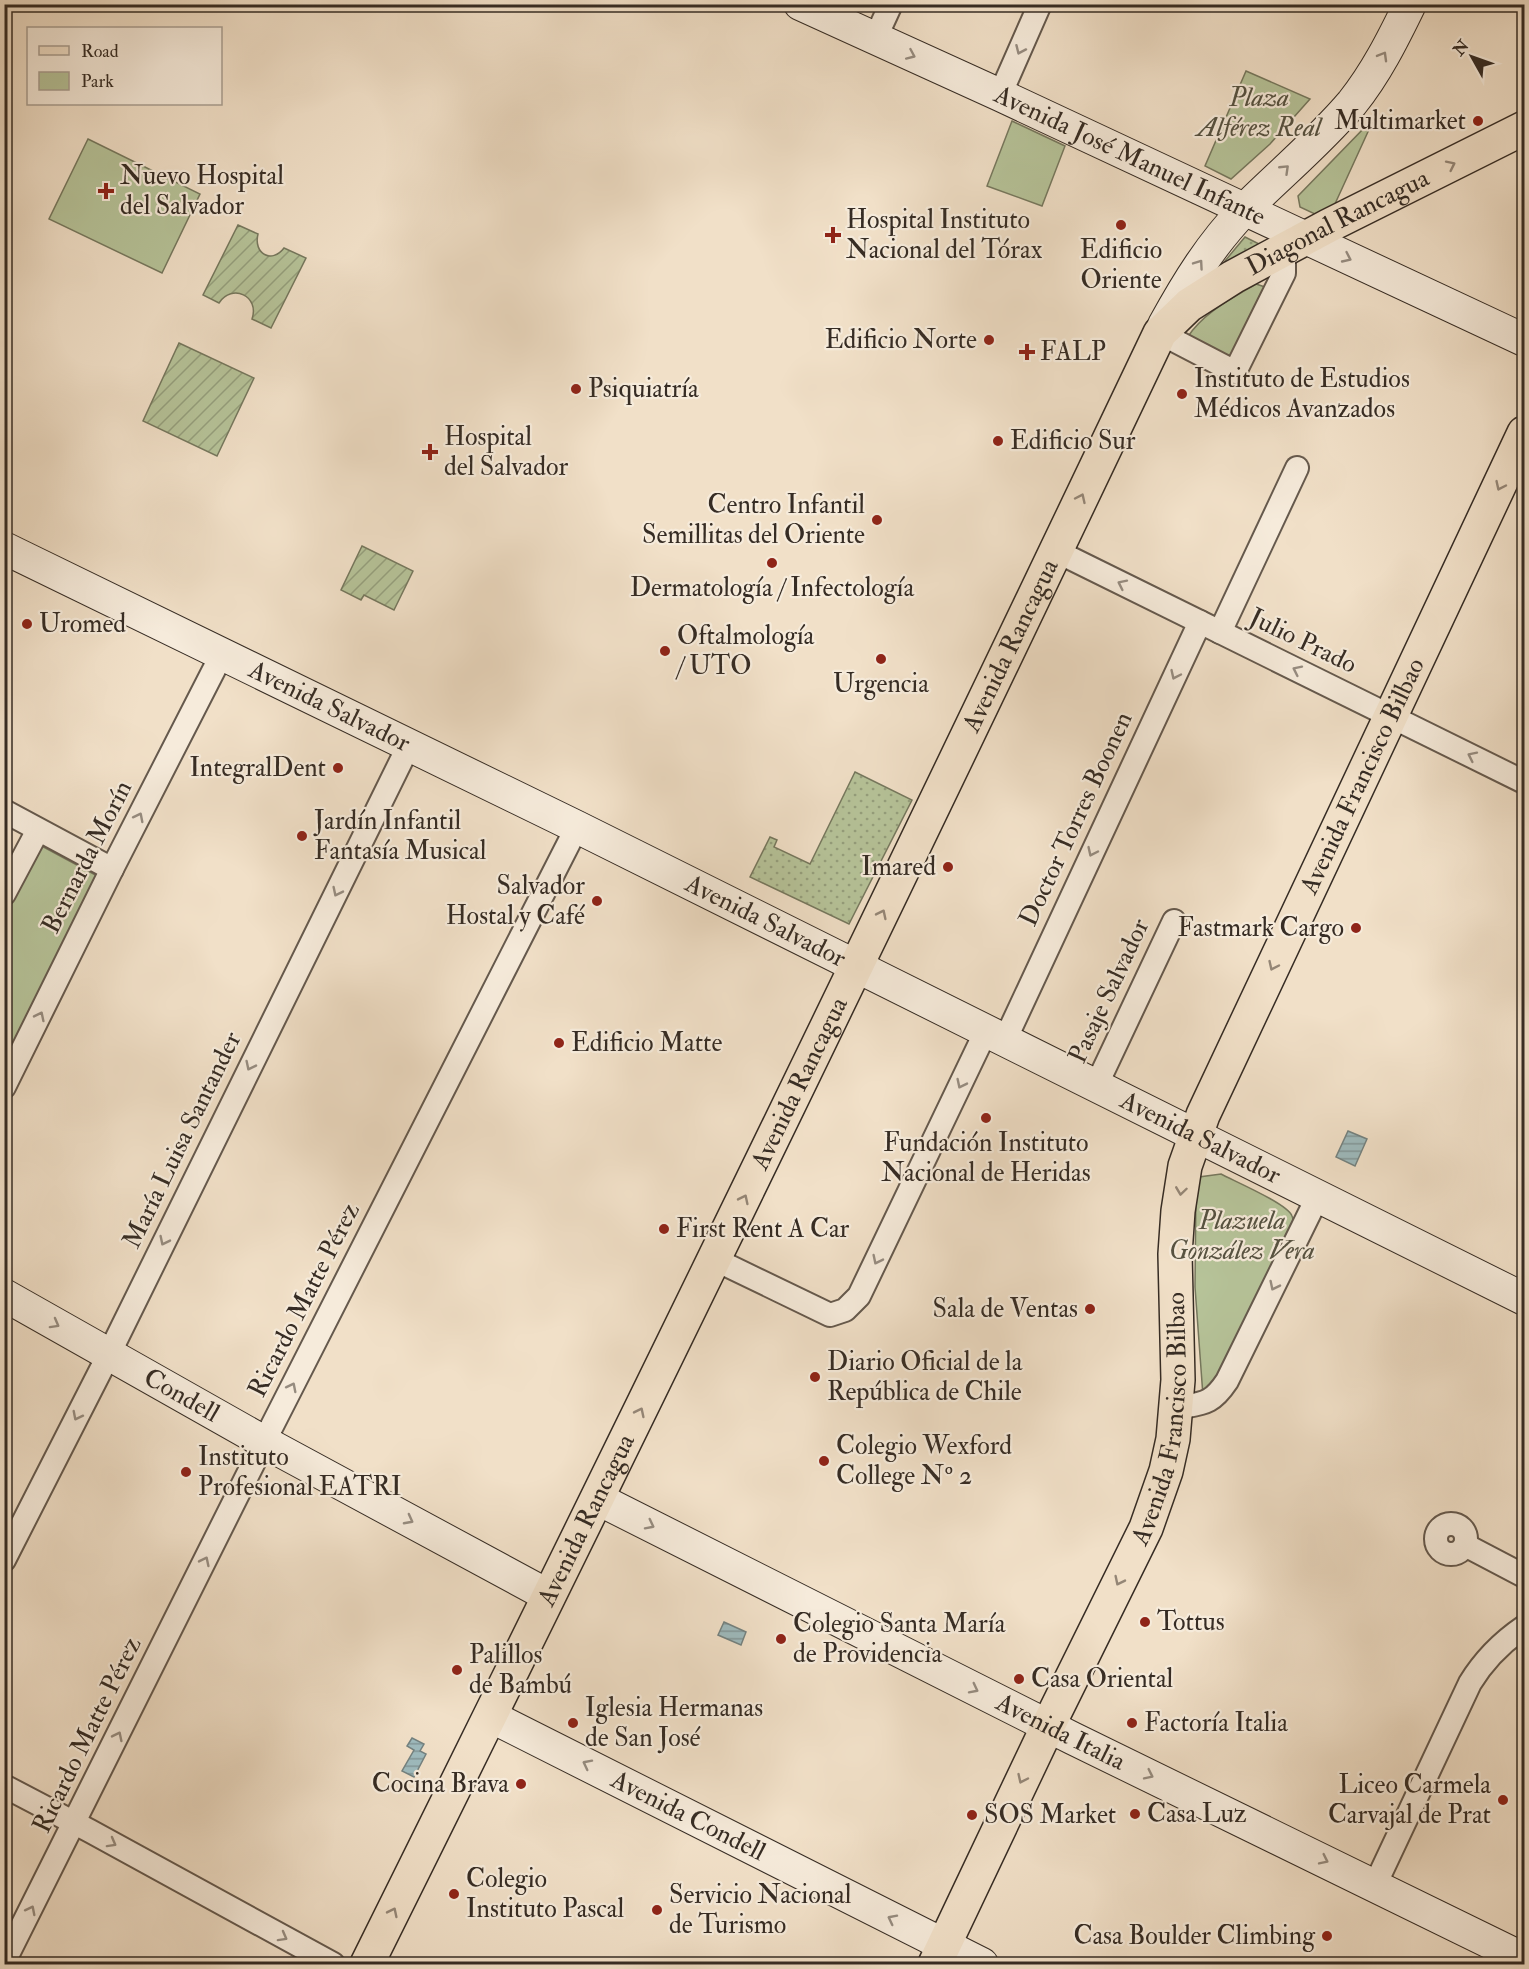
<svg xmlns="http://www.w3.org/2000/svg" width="1529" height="1969" font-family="'IM FELL Double Pica',serif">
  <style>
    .grass { fill: url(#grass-dots); stroke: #76785e; stroke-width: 1.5 }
    .park { fill: #b6c399; stroke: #76785e; stroke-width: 1.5 }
    .garden { fill: url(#garden-furrows); stroke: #76785e; stroke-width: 1.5 }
    .water { fill: url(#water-rules); stroke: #748280; stroke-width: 1.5 }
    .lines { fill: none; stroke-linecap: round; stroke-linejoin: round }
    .street-casing { stroke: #65594d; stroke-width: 26 }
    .secondary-casing { stroke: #362c24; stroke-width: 34 }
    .primary-casing { stroke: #362c24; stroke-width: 36 }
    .street { stroke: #f6ebdb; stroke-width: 22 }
    .secondary { stroke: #f6ebdb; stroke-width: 32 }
    .primary { stroke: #f1e0c8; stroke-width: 33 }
    .oneway { stroke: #968c80 }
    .oneway2 { stroke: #948676 }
    .poi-dot { fill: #8f2418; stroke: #f6ebdb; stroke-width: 2 }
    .labels { text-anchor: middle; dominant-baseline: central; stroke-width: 4.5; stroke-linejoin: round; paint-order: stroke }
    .park-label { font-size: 26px; font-style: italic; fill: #565241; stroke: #f6ebdb }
    .poi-label { font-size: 26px; fill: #362c24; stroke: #f6ebdb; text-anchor: start }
    .street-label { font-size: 26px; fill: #362c24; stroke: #f6ebdb }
  </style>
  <defs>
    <pattern id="grass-dots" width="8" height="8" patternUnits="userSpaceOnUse" patternTransform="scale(1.5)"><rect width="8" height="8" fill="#b6c399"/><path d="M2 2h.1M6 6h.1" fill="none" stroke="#959f7d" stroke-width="1.8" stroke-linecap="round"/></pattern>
    <pattern id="garden-furrows" width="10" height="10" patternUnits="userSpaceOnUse" patternTransform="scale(1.5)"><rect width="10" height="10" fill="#b6c399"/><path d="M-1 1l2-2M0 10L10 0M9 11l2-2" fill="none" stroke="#959f7d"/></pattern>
    <pattern id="water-rules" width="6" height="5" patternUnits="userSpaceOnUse" patternTransform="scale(1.5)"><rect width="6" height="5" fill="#9ebbbe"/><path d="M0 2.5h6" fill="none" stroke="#82989a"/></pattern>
  </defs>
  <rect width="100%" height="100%" fill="#f1e0c8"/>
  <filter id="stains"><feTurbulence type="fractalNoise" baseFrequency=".00333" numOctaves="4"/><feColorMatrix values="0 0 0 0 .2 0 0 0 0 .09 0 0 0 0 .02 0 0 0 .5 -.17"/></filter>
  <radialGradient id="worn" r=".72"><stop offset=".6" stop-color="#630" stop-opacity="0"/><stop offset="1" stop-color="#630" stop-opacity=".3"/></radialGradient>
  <!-- grass -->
  <g class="grass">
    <polygon points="1245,237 1269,249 1215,273"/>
    <polygon points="855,772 912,800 849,924 750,877 770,837 777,840 774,847 810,864"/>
  </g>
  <!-- park -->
  <g class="park">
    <polygon points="1246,71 1310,99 1270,144 1231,179 1205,166"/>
    <polygon points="1012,121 1065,146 1042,206 987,186"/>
    <polygon points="1372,123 1334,206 1319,216 1300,207 1298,196 1368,124"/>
    <polygon points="88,139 200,194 162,273 49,219"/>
    <path d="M 1256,284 L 1268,288 L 1230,359 L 1187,338 C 1203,313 1231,299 1256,284 Z"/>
    <polygon points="38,844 103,879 17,1048 5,1041 5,906"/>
    <path d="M 1221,1174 C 1234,1181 1288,1204 1292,1216 C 1294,1220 1293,1227 1294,1231 L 1216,1386 L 1203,1396 L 1195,1287 L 1196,1189 L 1199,1177 Z"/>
  </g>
  <!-- garden -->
  <g class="garden">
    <path d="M 238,225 L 258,234 C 253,254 272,264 284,248 L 306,258 L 271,328 L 252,319 C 260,296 232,283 219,303 L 203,295 Z"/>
    <polygon points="179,343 254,378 217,456 143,421"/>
    <polygon points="362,546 413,571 394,610 364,595 361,600 341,590"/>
  </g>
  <!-- water -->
  <g class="water">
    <polygon points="1348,1131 1367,1139 1355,1166 1336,1157"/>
    <polygon points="724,1622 746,1632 741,1645 718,1635"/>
    <polygon points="412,1738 424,1744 420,1751 426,1754 414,1777 402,1771 414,1750 407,1746"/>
  </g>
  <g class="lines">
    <!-- street casing -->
    <g class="street-casing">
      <g id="street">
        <polyline points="875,39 891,4"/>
        <polyline points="1000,95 1040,4"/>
        <polyline points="1160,333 1235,372 1284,273 1284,251"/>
        <polyline points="1056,551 1524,782"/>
        <polyline points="1220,632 1297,468"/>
        <polyline points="4,811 112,869"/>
        <polyline points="4,894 38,830"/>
        <polyline points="1005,1040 1200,622"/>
        <polyline points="1096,1086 1174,921"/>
        <polyline points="4,1087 112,869 222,654"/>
        <polyline points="714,1259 830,1315 845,1310 859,1296 986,1031"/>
        <path d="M 1177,1408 C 1203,1403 1211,1405 1227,1381 L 1318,1196"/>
        <circle cx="1451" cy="1539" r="15"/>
        <polyline points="1465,1545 1524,1576"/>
        <polyline points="4,1560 109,1354 409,745"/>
        <polyline points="4,1786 90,1831 333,1964"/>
        <path d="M 1375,1885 L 1470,1683 C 1484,1660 1502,1642 1524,1627"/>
        <polyline points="4,1962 272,1426 577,827"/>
      </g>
    </g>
    <!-- secondary casing -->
    <g class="secondary-casing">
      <g id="secondary">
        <path id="s1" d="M 800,4 L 1000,95 L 1524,340"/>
        <path d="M 1164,325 C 1187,283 1211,244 1245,209 C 1280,174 1320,141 1352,103 C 1376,73 1393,39 1410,4"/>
        <path id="s2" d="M 4,548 L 577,827 L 1524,1299"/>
        <path id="s3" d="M 4,1295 L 264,1442 L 549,1596"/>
        <path id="s4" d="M 598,1499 L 1072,1738 L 1524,1959"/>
        <path id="s5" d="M 490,1716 L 982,1964"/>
      </g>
    </g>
    <!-- primary casing -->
    <g class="primary-casing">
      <g id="primary">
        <path id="s6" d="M 367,1964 C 636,1423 900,879 1160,333 L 1189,305 L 1233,277 L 1328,226 L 1524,128"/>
        <path id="s7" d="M 935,1964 L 1048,1726 L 1146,1528 L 1166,1471 L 1173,1439 L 1178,1380 L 1175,1254 L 1178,1211 L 1185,1166 L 1203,1115 L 1524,433"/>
      </g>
    </g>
    <!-- street -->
    <use href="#street" class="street"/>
    <!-- secondary -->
    <use href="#secondary" class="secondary"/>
    <!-- primary -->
    <use href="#primary" class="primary"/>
  </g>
  <!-- one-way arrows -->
  <defs><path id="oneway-chevron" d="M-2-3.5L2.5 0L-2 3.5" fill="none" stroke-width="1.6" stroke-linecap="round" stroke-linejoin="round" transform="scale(1.5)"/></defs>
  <g class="oneway">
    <use href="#oneway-chevron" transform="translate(1020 50) rotate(114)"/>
    <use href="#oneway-chevron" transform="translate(911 55) rotate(24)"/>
    <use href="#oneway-chevron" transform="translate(1383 56) rotate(-60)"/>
    <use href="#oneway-chevron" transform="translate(1285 169) rotate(-44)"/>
    <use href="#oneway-chevron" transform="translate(1347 258) rotate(25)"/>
    <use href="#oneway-chevron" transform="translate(1199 264) rotate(-55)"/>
    <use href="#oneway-chevron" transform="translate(1122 584) rotate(-154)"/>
    <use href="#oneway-chevron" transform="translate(1297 670) rotate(-154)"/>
    <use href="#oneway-chevron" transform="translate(1175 675) rotate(115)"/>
    <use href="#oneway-chevron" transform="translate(1472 756) rotate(-154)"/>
    <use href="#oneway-chevron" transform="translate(139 817) rotate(-63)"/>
    <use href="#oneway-chevron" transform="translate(1092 852) rotate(115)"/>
    <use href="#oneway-chevron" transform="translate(337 892) rotate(116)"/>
    <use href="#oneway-chevron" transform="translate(40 1016) rotate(-64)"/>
    <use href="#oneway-chevron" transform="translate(250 1066) rotate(116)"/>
    <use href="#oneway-chevron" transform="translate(961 1084) rotate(116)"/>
    <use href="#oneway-chevron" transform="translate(164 1241) rotate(116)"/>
    <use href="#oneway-chevron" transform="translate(877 1260) rotate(116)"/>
    <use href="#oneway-chevron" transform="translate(1274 1286) rotate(116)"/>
    <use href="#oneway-chevron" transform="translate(55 1324) rotate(29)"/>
    <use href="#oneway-chevron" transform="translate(292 1387) rotate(-63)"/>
    <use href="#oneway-chevron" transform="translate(77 1416) rotate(117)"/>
    <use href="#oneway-chevron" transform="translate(409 1520) rotate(28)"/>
    <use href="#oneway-chevron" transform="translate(650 1525) rotate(27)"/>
    <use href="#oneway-chevron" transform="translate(205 1561) rotate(-64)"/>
    <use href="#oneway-chevron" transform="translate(974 1689) rotate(27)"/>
    <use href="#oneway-chevron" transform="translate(118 1736) rotate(-64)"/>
    <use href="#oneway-chevron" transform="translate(587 1764) rotate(-153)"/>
    <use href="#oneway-chevron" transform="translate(1149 1775) rotate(26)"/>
    <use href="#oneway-chevron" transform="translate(112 1843) rotate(29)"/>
    <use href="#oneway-chevron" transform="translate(1324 1860) rotate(26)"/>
    <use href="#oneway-chevron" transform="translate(31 1910) rotate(-63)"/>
    <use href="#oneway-chevron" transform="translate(892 1919) rotate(-153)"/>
    <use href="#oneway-chevron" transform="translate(283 1937) rotate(29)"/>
  </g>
  <g class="oneway2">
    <use href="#oneway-chevron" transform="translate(1451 165) rotate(-26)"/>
    <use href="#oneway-chevron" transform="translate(1500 486) rotate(115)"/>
    <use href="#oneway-chevron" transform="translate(1081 498) rotate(-65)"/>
    <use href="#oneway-chevron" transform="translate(882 914) rotate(-64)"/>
    <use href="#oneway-chevron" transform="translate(1273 966) rotate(115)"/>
    <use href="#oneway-chevron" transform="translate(1181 1191) rotate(98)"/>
    <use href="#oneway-chevron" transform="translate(744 1199) rotate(-64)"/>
    <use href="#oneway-chevron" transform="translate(640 1412) rotate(-64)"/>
    <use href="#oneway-chevron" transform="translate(1119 1581) rotate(116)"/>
    <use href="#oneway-chevron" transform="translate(1022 1779) rotate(115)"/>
    <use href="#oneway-chevron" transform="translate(393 1912) rotate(-64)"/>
  </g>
  <!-- markers -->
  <g class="poi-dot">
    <circle cx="1478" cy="121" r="6"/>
    <path d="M103 182h6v6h6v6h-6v6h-6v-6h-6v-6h6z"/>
    <circle cx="1121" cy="225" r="6"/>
    <path d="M830 226h6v6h6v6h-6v6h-6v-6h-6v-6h6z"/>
    <circle cx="989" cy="340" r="6"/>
    <path d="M1024 343h6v6h6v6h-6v6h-6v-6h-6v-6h6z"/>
    <circle cx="576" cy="389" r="6"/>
    <circle cx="1182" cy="394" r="6"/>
    <circle cx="998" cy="441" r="6"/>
    <path d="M427 443h6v6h6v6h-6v6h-6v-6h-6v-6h6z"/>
    <circle cx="877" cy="520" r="6"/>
    <circle cx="772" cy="563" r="6"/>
    <circle cx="27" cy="624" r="6"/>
    <circle cx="665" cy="651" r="6"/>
    <circle cx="881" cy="659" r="6"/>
    <circle cx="338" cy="768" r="6"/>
    <circle cx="302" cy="836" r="6"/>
    <circle cx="948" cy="867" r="6"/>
    <circle cx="597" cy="901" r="6"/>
    <circle cx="1356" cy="928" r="6"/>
    <circle cx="559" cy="1043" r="6"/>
    <circle cx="986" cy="1118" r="6"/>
    <circle cx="664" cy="1229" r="6"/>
    <circle cx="1090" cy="1309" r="6"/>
    <circle cx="815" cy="1377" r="6"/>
    <circle cx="824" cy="1461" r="6"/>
    <circle cx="186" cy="1472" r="6"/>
    <circle cx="1145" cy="1622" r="6"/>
    <circle cx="781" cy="1639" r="6"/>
    <circle cx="457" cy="1670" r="6"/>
    <circle cx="1019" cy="1679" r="6"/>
    <circle cx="573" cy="1723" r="6"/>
    <circle cx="1132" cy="1723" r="6"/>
    <circle cx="521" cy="1784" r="6"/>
    <circle cx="1503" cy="1800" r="6"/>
    <circle cx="1135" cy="1814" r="6"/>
    <circle cx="972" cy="1815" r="6"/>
    <circle cx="454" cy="1894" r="6"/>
    <circle cx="657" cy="1910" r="6"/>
    <circle cx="1327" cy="1936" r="6"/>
  </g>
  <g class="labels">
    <!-- park labels -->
    <g class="park-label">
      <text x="1259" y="98">Plaza<tspan x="1259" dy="30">Alférez Real</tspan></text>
      <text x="1242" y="1221">Plazuela<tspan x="1242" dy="30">González Vera</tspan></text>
    </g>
    <!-- poi labels -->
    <g class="poi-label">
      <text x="1466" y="121" text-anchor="end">Multimarket</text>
      <text x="120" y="176">Nuevo Hospital<tspan x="120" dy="30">del Salvador</tspan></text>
      <text x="846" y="220">Hospital Instituto<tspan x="846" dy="30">Nacional del Tórax</tspan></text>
      <text x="1121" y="250" text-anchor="middle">Edificio<tspan x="1121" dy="30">Oriente</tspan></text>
      <text x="977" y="340" text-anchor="end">Edificio Norte</text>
      <text x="1040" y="352">FALP</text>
      <text x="1194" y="379">Instituto de Estudios<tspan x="1194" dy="30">Médicos Avanzados</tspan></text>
      <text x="588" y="389">Psiquiatría</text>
      <text x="444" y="437">Hospital<tspan x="444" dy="30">del Salvador</tspan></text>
      <text x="1010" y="441">Edificio Sur</text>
      <text x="865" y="505" text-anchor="end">Centro Infantil<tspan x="865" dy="30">Semillitas del Oriente</tspan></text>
      <text x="772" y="588" text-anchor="middle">Dermatología / Infectología</text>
      <text x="39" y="624">Uromed</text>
      <text x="677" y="636">Oftalmología<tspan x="677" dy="30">/ UTO</tspan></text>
      <text x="881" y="684" text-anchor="middle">Urgencia</text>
      <text x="326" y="768" text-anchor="end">IntegralDent</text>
      <text x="314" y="821">Jardín Infantil<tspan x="314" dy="30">Fantasía Musical</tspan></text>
      <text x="936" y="867" text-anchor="end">Imared</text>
      <text x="585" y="886" text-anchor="end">Salvador<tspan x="585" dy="30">Hostal y Café</tspan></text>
      <text x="1344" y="928" text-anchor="end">Fastmark Cargo</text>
      <text x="571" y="1043">Edificio Matte</text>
      <text x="986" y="1143" text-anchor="middle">Fundación Instituto<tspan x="986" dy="30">Nacional de Heridas</tspan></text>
      <text x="676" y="1229">First Rent A Car</text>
      <text x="1078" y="1309" text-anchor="end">Sala de Ventas</text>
      <text x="827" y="1362">Diario Oficial de la<tspan x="827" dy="30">República de Chile</tspan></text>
      <text x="836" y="1446">Colegio Wexford<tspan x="836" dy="30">College Nº 2</tspan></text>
      <text x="198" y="1457">Instituto<tspan x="198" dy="30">Profesional EATRI</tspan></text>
      <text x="1157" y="1622">Tottus</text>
      <text x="793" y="1624">Colegio Santa María<tspan x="793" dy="30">de Providencia</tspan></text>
      <text x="469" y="1655">Palillos<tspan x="469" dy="30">de Bambú</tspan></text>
      <text x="1031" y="1679">Casa Oriental</text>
      <text x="585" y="1708">Iglesia Hermanas<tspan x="585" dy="30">de San José</tspan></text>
      <text x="1144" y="1723">Factoría Italia</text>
      <text x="509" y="1784" text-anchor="end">Cocina Brava</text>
      <text x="1491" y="1785" text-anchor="end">Liceo Carmela<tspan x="1491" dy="30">Carvajal de Prat</tspan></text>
      <text x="1147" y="1814">Casa Luz</text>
      <text x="984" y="1815">SOS Market</text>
      <text x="466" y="1879">Colegio<tspan x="466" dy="30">Instituto Pascal</tspan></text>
      <text x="669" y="1895">Servicio Nacional<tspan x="669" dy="30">de Turismo</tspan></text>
      <text x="1315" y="1936" text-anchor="end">Casa Boulder Climbing</text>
    </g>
    <!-- street labels -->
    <g class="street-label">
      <text stroke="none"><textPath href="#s1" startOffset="363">Avenida José Manuel Infante</textPath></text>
      <text stroke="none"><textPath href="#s6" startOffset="2024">Diagonal Rancagua</textPath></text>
      <text transform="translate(1303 641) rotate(26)">Julio Prado</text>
      <text stroke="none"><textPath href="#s6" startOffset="1467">Avenida Rancagua</textPath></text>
      <text stroke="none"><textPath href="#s2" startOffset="362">Avenida Salvador</textPath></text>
      <text stroke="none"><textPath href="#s7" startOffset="1280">Avenida Francisco Bilbao</textPath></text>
      <text transform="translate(1076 819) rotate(-65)">Doctor Torres Boonen</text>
      <text transform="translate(87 857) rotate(-63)">Bernarda Morín</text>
      <text stroke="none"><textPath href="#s2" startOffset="848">Avenida Salvador</textPath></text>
      <text transform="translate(1109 991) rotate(-65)">Pasaje Salvador</text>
      <text stroke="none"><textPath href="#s6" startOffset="981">Avenida Rancagua</textPath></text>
      <text stroke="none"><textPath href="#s2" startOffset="1334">Avenida Salvador</textPath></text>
      <text transform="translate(182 1140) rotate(-64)">María Luisa Santander</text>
      <text transform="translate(304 1300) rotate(-63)">Ricardo Matte Pérez</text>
      <text stroke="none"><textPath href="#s3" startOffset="204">Condell</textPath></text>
      <text stroke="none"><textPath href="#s7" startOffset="596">Avenida Francisco Bilbao</textPath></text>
      <text stroke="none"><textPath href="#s6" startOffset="495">Avenida Rancagua</textPath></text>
      <text stroke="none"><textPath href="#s4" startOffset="518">Avenida Italia</textPath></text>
      <text transform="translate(87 1735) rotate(-64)">Ricardo Matte Pérez</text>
      <text stroke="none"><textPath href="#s5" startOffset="222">Avenida Condell</textPath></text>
    </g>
  </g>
  <!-- margin -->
  <rect width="1529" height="1969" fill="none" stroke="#f1e0c8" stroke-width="24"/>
  <rect x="6" y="6" width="1517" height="1957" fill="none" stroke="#362c24" stroke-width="3"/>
  <rect x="12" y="12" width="1505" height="1945" fill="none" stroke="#362c24" stroke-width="1.5"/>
  <!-- legend -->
  <rect x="27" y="27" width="195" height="78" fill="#f6ebdb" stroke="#a99f92" stroke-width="1.5"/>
  <rect x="39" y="46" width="30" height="9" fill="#f1e0c8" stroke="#a99f92" stroke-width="1.5"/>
  <text x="81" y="57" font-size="18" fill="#362c24">Road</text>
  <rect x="39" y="72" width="30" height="18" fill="#b6c399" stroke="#a99f92" stroke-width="1.5"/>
  <text x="81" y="87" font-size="18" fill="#362c24">Park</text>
  <!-- north arrow -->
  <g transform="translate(1472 57) rotate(310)" stroke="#f6ebdb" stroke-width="4.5" paint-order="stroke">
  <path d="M0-4.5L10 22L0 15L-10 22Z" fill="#362c24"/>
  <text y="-9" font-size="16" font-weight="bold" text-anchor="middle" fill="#362c24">N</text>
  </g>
  <rect width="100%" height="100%" filter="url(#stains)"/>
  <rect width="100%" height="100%" fill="url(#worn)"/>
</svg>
